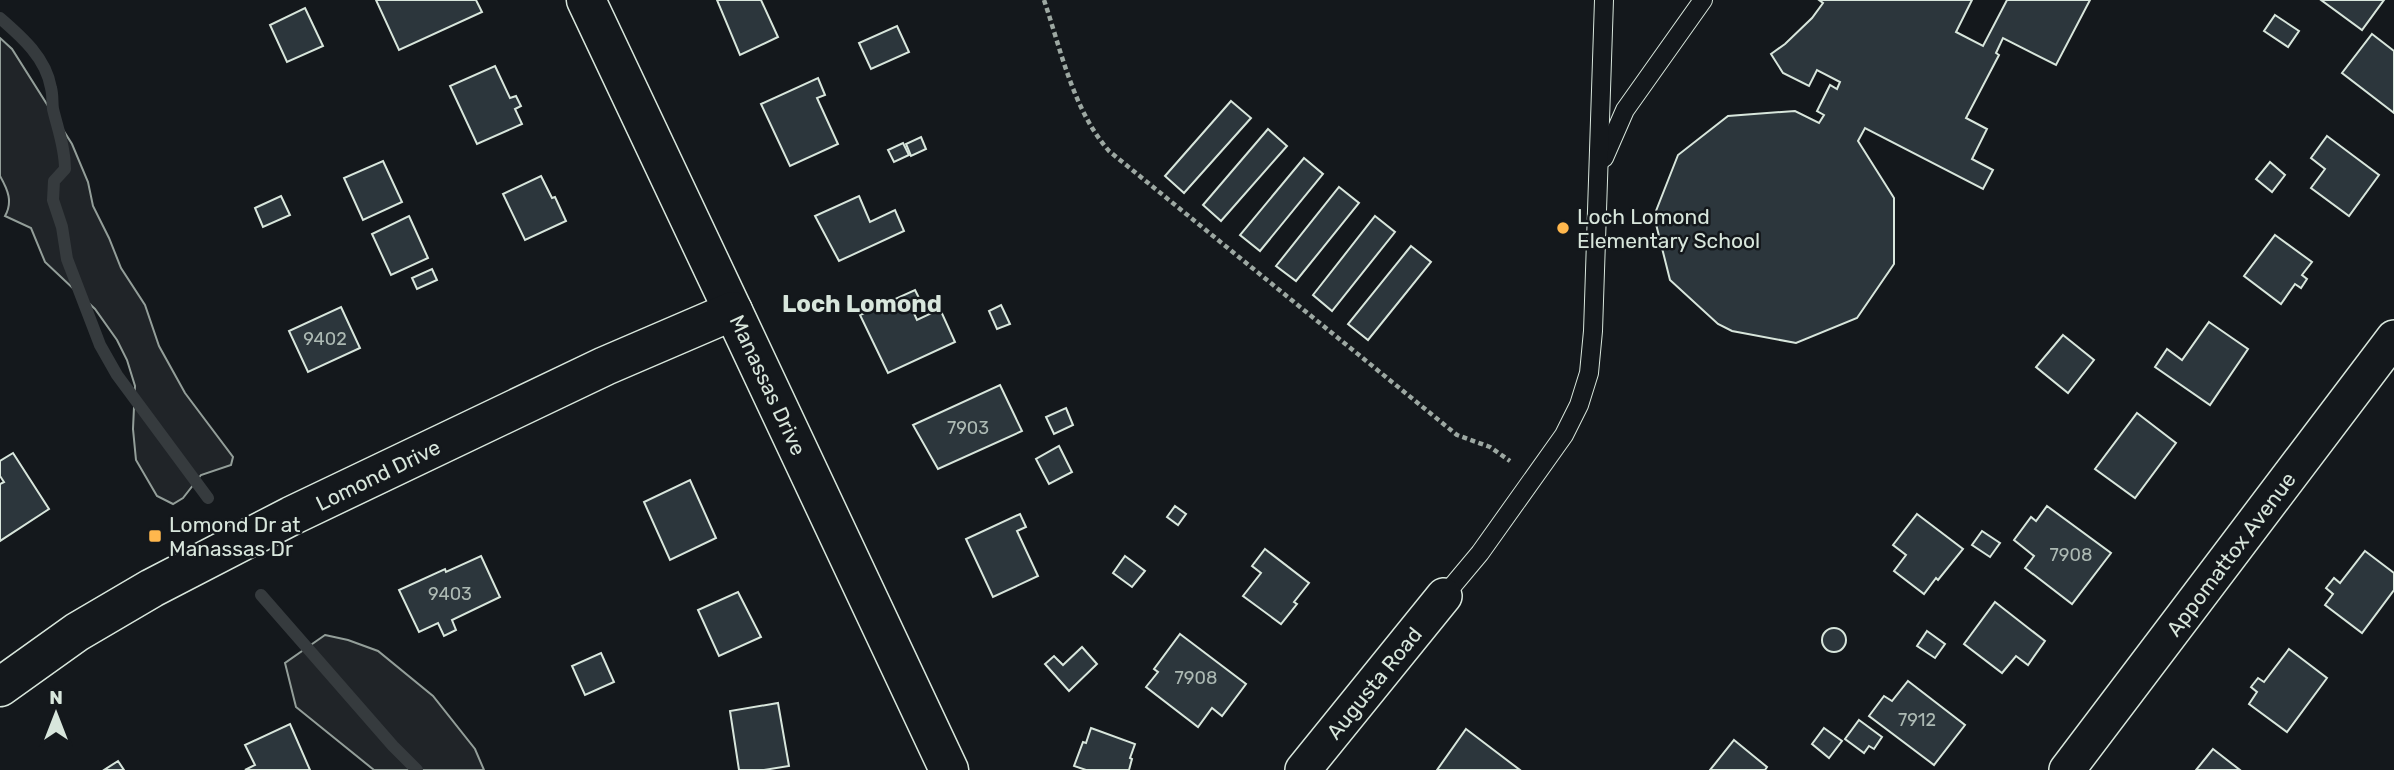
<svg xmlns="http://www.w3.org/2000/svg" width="2394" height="770" font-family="Rubik,sans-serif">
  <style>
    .green { fill: #202428; stroke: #939e99; stroke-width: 2 }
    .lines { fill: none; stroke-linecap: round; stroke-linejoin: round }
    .stream { stroke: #363b3e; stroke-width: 12 }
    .building { fill: #2c363c; stroke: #d8e6dc; stroke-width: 2 }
    .service-casing { stroke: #d8e6dc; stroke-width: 20 }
    .minor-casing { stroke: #d8e6dc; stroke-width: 38 }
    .tertiary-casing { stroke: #d8e6dc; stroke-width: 41 }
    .secondary-casing { stroke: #d8e6dc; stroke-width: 41 }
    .path { stroke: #9da8a2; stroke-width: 4.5; stroke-dasharray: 5 3.5; stroke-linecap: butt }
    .service { stroke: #14181c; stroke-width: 18 }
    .minor { stroke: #14181c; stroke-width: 35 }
    .tertiary { stroke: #14181c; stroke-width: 38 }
    .secondary { stroke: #14181c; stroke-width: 38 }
    .poi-dot { fill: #ffb74d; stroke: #14181c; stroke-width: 2.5 }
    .labels { text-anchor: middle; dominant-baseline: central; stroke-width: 5; stroke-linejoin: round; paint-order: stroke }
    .number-label { font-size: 18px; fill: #adbab4 }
    .poi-label { font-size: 21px; fill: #d8e6dc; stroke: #14181c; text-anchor: start }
    .street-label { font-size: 21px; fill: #d8e6dc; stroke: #14181c }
    .quarter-label { font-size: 24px; font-weight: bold; fill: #d8e6dc; stroke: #14181c }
  </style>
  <rect width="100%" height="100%" fill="#14181c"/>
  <!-- green -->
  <g class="green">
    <path d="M 0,38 L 12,49 L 72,144 L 88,182 L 93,206 L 109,238 L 121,268 L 145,305 L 159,346 L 185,393 L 233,457 L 231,465 L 201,475 L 183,498 L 173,504 L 157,496 L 136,460 L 133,429 L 135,386 L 127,360 L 117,340 L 95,309 L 45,262 L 31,228 L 5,216 C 13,202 8,190 0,176 Z"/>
    <polygon points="325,635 348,640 378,651 433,696 475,749 484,770 374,770 296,707 285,663"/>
  </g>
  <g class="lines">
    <!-- stream -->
    <g class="stream">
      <path d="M 0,18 C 22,37 46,58 51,88 C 53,95 52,102 53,109 C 58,130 65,148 65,169 L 54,181 L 53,200 L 62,227 L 67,259 L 100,345 L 117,375 L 208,498"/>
      <polyline points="261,595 393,746 417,770"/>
    </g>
  </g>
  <!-- building -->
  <g class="building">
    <polygon points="376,0 476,0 482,12 399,50"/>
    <polygon points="717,0 761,0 778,37 740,55"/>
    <polygon points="1819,0 1972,0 1956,32 1983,46 2007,0 2090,0 2056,65 2003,38 1996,53 1999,55 1966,118 1987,129 1972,159 1993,170 1983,189 1865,128 1858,141 1894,198 1894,264 1857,318 1796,343 1732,331 1718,324 1670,280 1654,216 1678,155 1728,116 1795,111 1819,123 1824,115 1817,111 1830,85 1837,89 1840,82 1817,70 1809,86 1783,73 1771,54 1785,44 1812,18 1823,3"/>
    <polygon points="2321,0 2384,0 2362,30"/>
    <polygon points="305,8 323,46 287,62 270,25"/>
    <polygon points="2275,15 2299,31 2288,47 2264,31"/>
    <polygon points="897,26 909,52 871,69 859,43"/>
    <polygon points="2372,34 2394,51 2394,113 2342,73"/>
    <polygon points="495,66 510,98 516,96 521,106 515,109 522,124 477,144 450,86"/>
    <polygon points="818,78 825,95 817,98 838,144 790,166 761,104"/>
    <polygon points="1231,101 1251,118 1184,193 1165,176"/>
    <polygon points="1268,129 1287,146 1221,221 1203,205"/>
    <polygon points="2327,136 2379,175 2349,216 2311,188 2325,169 2311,158"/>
    <polygon points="921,137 926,149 911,156 906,144"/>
    <polygon points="903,143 909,155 894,162 888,150"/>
    <polygon points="1304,158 1323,174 1260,251 1240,235"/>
    <polygon points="383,161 402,202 363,220 344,178"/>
    <polygon points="2270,162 2285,175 2272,192 2256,179"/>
    <polygon points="541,176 552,198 555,197 566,221 525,240 503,194"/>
    <polygon points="1339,187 1359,203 1296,281 1276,266"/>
    <polygon points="281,196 290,215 263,227 255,208"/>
    <polygon points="859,196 870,222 895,210 904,231 839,261 815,216"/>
    <polygon points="409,216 428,258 391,275 372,234"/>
    <polygon points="1375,216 1395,232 1332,311 1313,295"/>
    <polygon points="2275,235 2312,262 2302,275 2307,279 2301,288 2295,284 2281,304 2244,276"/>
    <polygon points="1411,246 1431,262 1368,340 1348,324"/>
    <polygon points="432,269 437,280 417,289 412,278"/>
    <polygon points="915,290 921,302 911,307 917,320 940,309 955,342 888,373 860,315"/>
    <polygon points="1001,305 1010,324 997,329 989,311"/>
    <polygon points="341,307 360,348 308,372 289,331"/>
    <polygon points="2209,322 2248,349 2210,405 2155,367 2167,349 2182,360"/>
    <polygon points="2063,335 2094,360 2068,393 2036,367"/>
    <polygon points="1000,385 1022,431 938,469 913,425"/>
    <polygon points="1066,408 1073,425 1054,434 1046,417"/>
    <polygon points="2137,413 2176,443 2135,498 2095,469"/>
    <polygon points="1059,446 1072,472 1049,484 1036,459"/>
    <polygon points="13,453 49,509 0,541 0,484 4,482 0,476 0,461"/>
    <polygon points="690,480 716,538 670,560 644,502"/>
    <polygon points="1175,506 1186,514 1178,525 1167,517"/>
    <polygon points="2047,506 2111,553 2072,604 2025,568 2034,556 2014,540 2031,517 2036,521"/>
    <polygon points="1020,514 1026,527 1017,531 1038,576 993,597 966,539"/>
    <polygon points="1917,514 1963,549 1938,580 1936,578 1924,594 1894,571 1906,555 1893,545"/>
    <polygon points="1982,531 2000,543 1990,557 1972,545"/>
    <polygon points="1265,549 1309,583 1294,602 1297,604 1281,624 1243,596 1261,573 1252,566"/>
    <polygon points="2365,551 2394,573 2394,590 2362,633 2325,605 2333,594 2326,588 2334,578 2340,583"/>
    <polygon points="481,556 500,597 452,620 456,630 444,636 438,623 419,632 399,590 445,569 446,572"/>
    <polygon points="1125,556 1145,571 1132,587 1113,573"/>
    <polygon points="738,592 761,637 719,656 698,610"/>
    <polygon points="1995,602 2045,641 2028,665 2016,656 2002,673 1964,644"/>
    <circle cx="1834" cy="640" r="12"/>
    <polygon points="1927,631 1945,644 1935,658 1917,646"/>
    <polygon points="1180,634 1246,684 1222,716 1212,708 1198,727 1146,687 1158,672 1154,669"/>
    <polygon points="1082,647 1097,664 1069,691 1045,664 1054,656 1063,665"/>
    <polygon points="2289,649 2327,678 2287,732 2249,704 2257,692 2251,687 2258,678 2264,682"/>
    <polygon points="601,653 614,682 585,695 572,666"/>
    <polygon points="1908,681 1965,725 1934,765 1869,716 1884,696 1892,701"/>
    <polygon points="778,703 789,766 764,770 739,770 730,711"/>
    <polygon points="1859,720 1882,737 1874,749 1869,746 1864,753 1845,739"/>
    <polygon points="290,724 310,770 245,770 255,765 245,745"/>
    <polygon points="1091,728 1135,744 1130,758 1132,759 1129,770 1086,770 1074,766 1083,742 1086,743"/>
    <polygon points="1824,728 1842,741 1829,758 1812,744"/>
    <polygon points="1466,729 1520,770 1437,770"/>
    <polygon points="1734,740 1767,767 1765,770 1710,770"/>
    <polygon points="2213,749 2240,770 2196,770"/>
    <polygon points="118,761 124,770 104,770"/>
  </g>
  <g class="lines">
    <!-- service casing -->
    <g class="service-casing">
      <g id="service">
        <polyline points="1604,158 1625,110 1703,0"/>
        <polyline points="1444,596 1480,553 1564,435 1579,405 1589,373 1593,331 1604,0"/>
      </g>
    </g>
    <!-- minor casing -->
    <g class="minor-casing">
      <g id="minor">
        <polyline points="1303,770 1444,596"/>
        <polyline points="2067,770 2394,338"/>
      </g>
    </g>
    <!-- tertiary casing -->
    <g class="tertiary-casing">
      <polyline id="tertiary" points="586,0 733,311"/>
    </g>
    <!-- secondary casing -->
    <g class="secondary-casing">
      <polyline id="secondary" points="0,687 77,632 152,588 291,516 605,366 733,311 949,770"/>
    </g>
    <!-- path -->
    <path class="path" d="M 1044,0 C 1061,50 1073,110 1109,151 L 1457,435 L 1490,447 L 1510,461"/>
    <!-- service -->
    <use href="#service" class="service"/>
    <!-- minor -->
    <use href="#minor" class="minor"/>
    <!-- tertiary -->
    <use href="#tertiary" class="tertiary"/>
    <!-- secondary -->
    <use href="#secondary" class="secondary"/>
  </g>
  <!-- markers -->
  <g class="poi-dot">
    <circle cx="1563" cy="228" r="7"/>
    <rect x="148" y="529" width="14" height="14" rx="3.5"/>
  </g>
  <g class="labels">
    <!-- number labels -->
    <g class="number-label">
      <text x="325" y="339">9402</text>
      <text x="968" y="428">7903</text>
      <text x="2071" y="555">7908</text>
      <text x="450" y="594">9403</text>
      <text x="1196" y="678">7908</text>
      <text x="1917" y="720">7912</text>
    </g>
    <!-- poi labels -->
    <g class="poi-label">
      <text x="1577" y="216">Loch Lomond<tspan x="1577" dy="24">Elementary School</tspan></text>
      <text x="169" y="524">Lomond Dr at<tspan x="169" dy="24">Manassas Dr</tspan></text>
    </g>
    <!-- street labels -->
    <g class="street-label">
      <text transform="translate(768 385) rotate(65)">Manassas Drive</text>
      <text transform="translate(378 475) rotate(-26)">Lomond Drive</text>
      <text transform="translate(2231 554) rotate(-53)">Appomattox Avenue</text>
      <text transform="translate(1374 683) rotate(-51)">Augusta Road</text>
    </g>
    <!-- quarter labels -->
    <g class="quarter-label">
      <text x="862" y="304">Loch Lomond</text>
    </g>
  </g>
  <!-- north arrow -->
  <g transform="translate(56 714)" stroke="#14181c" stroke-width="5" paint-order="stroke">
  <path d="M0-5L12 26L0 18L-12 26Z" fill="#d8e6dc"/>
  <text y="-10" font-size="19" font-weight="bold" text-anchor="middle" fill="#d8e6dc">N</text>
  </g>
</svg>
